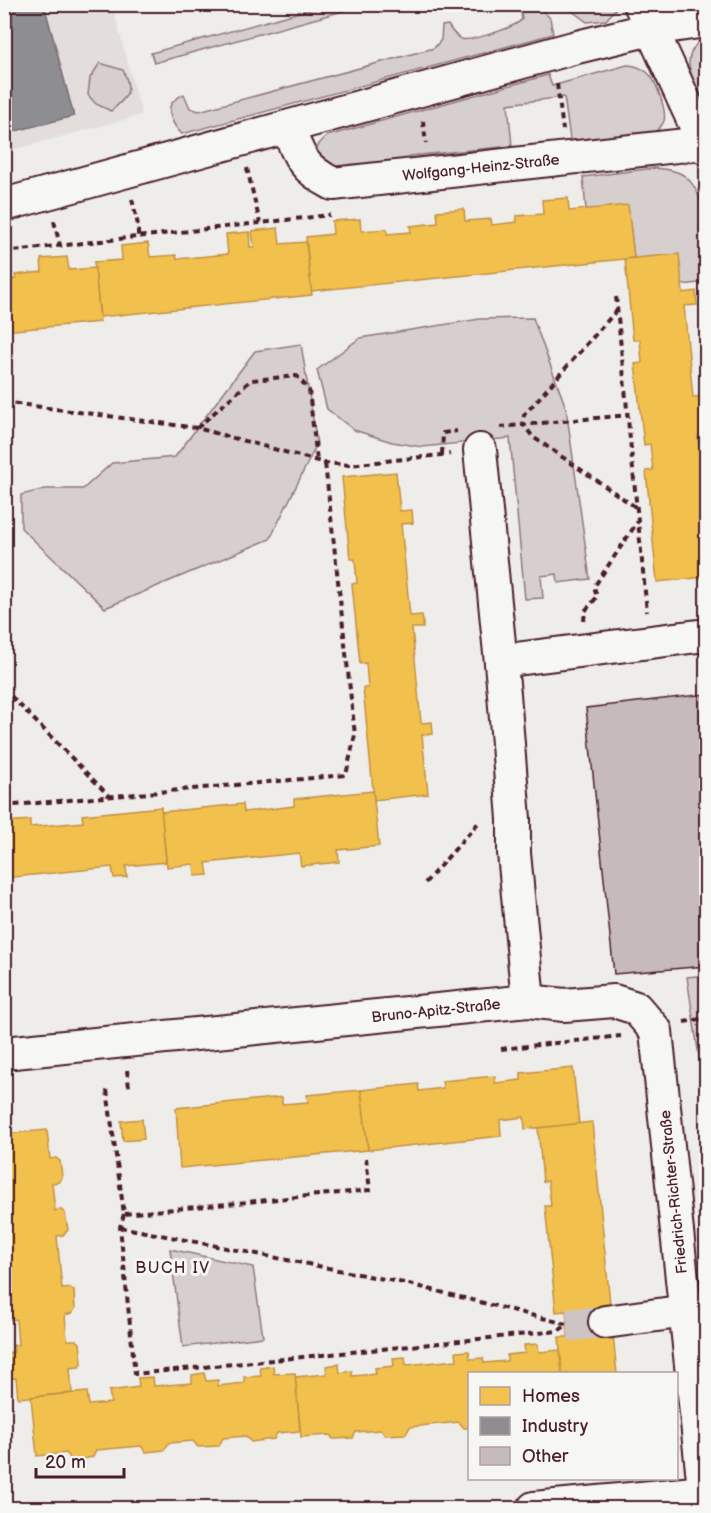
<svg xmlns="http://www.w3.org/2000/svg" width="711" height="1513" font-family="'Balsamiq Sans',sans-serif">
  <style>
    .built { fill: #e3dedc }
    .green { fill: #d7cfce; stroke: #90777c; stroke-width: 1.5 }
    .homes { fill: #f2c14e; stroke: #c09044; stroke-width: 1.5 }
    .industry { fill: #8d8d92; stroke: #796c73; stroke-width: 1.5 }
    .building { fill: #c6babb; stroke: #4a1f2b; stroke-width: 1.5 }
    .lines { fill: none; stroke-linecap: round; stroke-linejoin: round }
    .minor-tunnel { stroke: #cec4c4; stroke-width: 32; stroke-dasharray: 32 16; stroke-linecap: butt }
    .minor-casing { stroke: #4a1f2b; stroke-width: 36 }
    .path { stroke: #4a1f2b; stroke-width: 4; stroke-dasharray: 6 4.5; stroke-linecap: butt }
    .minor { stroke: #f6f6f2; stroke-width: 32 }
    .labels { text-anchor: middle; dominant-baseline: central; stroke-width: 6; stroke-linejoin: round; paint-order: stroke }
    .street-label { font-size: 15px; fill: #4a1f2b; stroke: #f6f6f2 }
    .neighbourhood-label { font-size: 16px; letter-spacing: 1.5px; fill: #4a1f2b; stroke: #f6f6f2 }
  </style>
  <rect width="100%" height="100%" fill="#efedea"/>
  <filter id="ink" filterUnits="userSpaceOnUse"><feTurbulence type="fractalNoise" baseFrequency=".0167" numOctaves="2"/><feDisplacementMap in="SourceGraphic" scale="12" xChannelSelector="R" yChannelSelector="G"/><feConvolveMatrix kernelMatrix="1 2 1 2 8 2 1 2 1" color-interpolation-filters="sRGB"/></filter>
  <g filter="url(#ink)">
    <!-- built -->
    <polygon class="built" points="5,5 112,5 142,115 5,152"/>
    <!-- green -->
    <g class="green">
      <polygon points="329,4 365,5 154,63 151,53"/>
      <polygon points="570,5 617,5 617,7 606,20 587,22 572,11"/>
      <path d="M 520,7 L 542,10 L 550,18 L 553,34 L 182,134 C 175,128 165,112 172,103 C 174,99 181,96 184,94 L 190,108 L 199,111 L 434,48 L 441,40 L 442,26 L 448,25 C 451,30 455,36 461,39 C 470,42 517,27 522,19 Z"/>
      <path d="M 706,36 L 706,107 C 694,80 675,57 706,36 Z"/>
      <path d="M 100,63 L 123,70 C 133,91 128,97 111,111 L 96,104 L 88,95 L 90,78 Z"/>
      <path d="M 627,65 C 634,65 642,68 648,73 C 656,80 667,111 664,121 C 661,129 654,133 647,136 L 571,146 L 564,97 L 508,104 L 512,146 L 410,156 L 411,163 L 331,168 L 316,156 C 316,146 320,142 327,136 L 548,75 L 552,86 Z"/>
      <path d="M 655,168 C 665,169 678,170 686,177 C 711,199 706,249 706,282 L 682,285 L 634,258 L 628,206 L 586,210 L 583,177 Z"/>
      <polygon points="533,318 566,408 590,579 558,583 557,574 541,576 543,598 525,599 510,438 422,447 392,442 354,430 327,409 317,370 360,338 480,319"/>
      <polygon points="301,344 317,444 270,539 105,608 21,528 21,495 45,489 83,489 112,463 175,457 255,351"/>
      <polygon points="706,975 706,1104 687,977"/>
      <polygon points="170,1249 253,1267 263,1337 183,1347"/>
    </g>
    <!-- homes -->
    <g class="homes">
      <polygon points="568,198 569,211 628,205 634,258 311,291 306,237 333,234 332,221 360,219 361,231 387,229 387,234 411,232 410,226 438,223 437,211 464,209 465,221 491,219 492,225 517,222 516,216 543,214 542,200"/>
      <polygon points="278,228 280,244 306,242 312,295 100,317 94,262 122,260 121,246 148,243 150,257 176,255 177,259 228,254 226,234 249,232 250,247 254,247 252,231"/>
      <polygon points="679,254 683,293 696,291 697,305 684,306 693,397 706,396 706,436 698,437 704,504 706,504 706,577 657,582 646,471 653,470 650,444 644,445 635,364 642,363 640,340 633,340 625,259"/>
      <polygon points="67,257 69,270 95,268 100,322 4,331 4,281 16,279 15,275 42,272 41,259"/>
      <polygon points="396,472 400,511 412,510 413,523 401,524 410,616 422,615 423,621 423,628 412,628 421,723 432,722 433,734 422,735 428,794 374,800 363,688 368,688 366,663 360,664 352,584 357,583 355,559 350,559 342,477"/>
      <polygon points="373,791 379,846 338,850 339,862 301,866 299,853 206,863 208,875 195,876 194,864 167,867 161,812 243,804 244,812 294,806 294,799"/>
      <polygon points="161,807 166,862 126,866 127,877 114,878 112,867 4,878 4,822 30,820 30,827 83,822 82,815"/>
      <polygon points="573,1068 579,1124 525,1129 524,1117 500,1120 501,1136 368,1150 361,1090 418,1084 419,1091 443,1088 442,1081 495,1076 495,1083 521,1080 521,1073"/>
      <polygon points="361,1090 368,1150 180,1168 176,1108 282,1097 282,1104 308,1102 307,1095"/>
      <polygon points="142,1119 144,1139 123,1141 121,1121"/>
      <polygon points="592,1122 617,1374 562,1374 559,1337 568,1337 566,1311 556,1312 545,1206 551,1206 548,1181 543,1182 538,1128"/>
      <polygon points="47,1130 50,1159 56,1158 60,1161 62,1177 59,1182 52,1183 55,1211 60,1209 65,1213 68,1230 63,1235 57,1236 62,1289 70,1288 74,1291 75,1309 72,1313 65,1315 67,1340 76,1340 80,1343 82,1362 79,1367 70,1368 72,1393 18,1398 16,1378 4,1379 4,1353 14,1352 13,1345 18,1345 16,1319 10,1320 9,1308 4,1309 4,1286 7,1286 4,1262 4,1134"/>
      <polygon points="538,1344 539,1352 560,1350 562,1374 470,1374 470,1428 464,1428 459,1422 410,1427 406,1434 385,1435 381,1430 356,1432 353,1438 333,1439 330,1435 301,1437 295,1377 327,1374 326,1366 339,1364 340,1373 352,1371 352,1376 376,1374 375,1368 394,1366 393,1358 405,1357 406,1365 457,1360 456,1352 469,1351 470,1359 483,1358 484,1363 507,1361 507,1355 525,1353 524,1345"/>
      <polygon points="273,1366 274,1374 295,1373 300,1431 277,1433 274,1439 251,1442 246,1436 223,1438 219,1446 198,1447 193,1441 169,1443 164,1450 146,1452 141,1446 96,1450 93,1457 82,1459 71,1459 66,1453 37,1456 31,1397 87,1392 89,1405 111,1403 109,1391 139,1387 138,1378 153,1377 154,1386 192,1383 192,1375 204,1373 206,1381 218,1380 218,1386 244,1383 244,1377 261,1376 260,1368"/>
    </g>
    <!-- industry -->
    <polygon class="industry" points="4,4 44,4 74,116 4,134"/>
    <!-- building -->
    <polygon class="building" points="706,694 706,966 614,974 586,708"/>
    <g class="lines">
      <!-- minor-tunnel -->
      <polyline class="minor-tunnel" points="567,1325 605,1322"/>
      <!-- minor casing -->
      <g class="minor-casing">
        <g id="minor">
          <polyline points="640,4 706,148"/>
          <path d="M 288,128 C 300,159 303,168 333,184 L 704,143"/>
          <polyline points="4,205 573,48 651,29 706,21"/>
          <polyline points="480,450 504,694 514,819 514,853 528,1001"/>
          <polyline points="501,661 706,635"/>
          <polyline points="4,1053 528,1001 564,1005 614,1001 636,1008 656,1031 706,1508"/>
          <polyline points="605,1322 687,1311"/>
          <polyline points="534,1508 705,1492"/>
        </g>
      </g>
      <!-- path -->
      <g class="path">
        <polyline points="557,84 563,130"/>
        <polyline points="423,121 426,143"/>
        <polyline points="247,168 260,223"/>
        <polyline points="132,199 138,225 138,237"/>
        <polyline points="54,221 60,246"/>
        <polyline points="4,252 330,215"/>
        <polyline points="616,297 647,612"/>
        <polyline points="617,310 524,415 523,424 533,437 637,508"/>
        <polyline points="4,402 197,428 325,463 349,465 450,454"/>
        <polyline points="500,427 628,415"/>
        <polyline points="197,428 251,380 297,376 309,390 317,461"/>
        <polyline points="442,454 443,433 457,431"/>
        <polyline points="584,621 585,611 597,597 594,587 638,521"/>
        <polyline points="4,689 109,796"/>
        <polyline points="4,806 346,775 355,735 325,463"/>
        <polyline points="425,883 479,822"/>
        <polyline points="684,1022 706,1018"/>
        <polyline points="501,1049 621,1036"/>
        <polyline points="127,1070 129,1087"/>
        <polyline points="107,1090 124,1214 370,1190 366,1158"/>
        <polyline points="124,1214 120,1227 135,1374 558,1331 567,1325"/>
        <polyline points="120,1227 409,1284 566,1324"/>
      </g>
      <!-- minor -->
      <use href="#minor" class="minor"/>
    </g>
  </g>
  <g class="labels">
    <!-- street labels -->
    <g class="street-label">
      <text transform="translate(481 168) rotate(-6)">Wolfgang-Heinz-Straße</text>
      <text transform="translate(436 1011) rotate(-6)">Bruno-Apitz-Straße</text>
      <text transform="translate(674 1192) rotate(-96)">Friedrich-Richter-Straße</text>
    </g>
    <!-- neighbourhood labels -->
    <g class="neighbourhood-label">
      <text x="173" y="1268">BUCH IV</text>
    </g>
  </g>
  <!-- margin -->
  <rect width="711" height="1513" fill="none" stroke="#f6f6f2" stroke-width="24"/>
  <rect x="12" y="12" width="687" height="1489" fill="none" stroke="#4a1f2b" stroke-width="2" filter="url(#ink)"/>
  <!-- legend -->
  <rect x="468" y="1372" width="210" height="108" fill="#f6f6f2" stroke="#b1a0a2" stroke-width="1.5"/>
  <rect x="480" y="1387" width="30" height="18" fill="#f2c14e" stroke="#b1a0a2" stroke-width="1.5"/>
  <text x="522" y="1402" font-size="18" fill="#4a1f2b">Homes</text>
  <rect x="480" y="1417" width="30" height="18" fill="#8d8d92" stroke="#b1a0a2" stroke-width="1.5"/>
  <text x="522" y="1432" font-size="18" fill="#4a1f2b">Industry</text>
  <rect x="480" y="1447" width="30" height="18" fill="#c6babb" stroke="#b1a0a2" stroke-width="1.5"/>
  <text x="522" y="1462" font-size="18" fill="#4a1f2b">Other</text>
  <!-- scale -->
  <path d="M36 1468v9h88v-9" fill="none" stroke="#4a1f2b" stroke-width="3"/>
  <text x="45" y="1468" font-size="18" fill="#4a1f2b" stroke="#f6f6f2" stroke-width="4.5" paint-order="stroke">20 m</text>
</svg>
